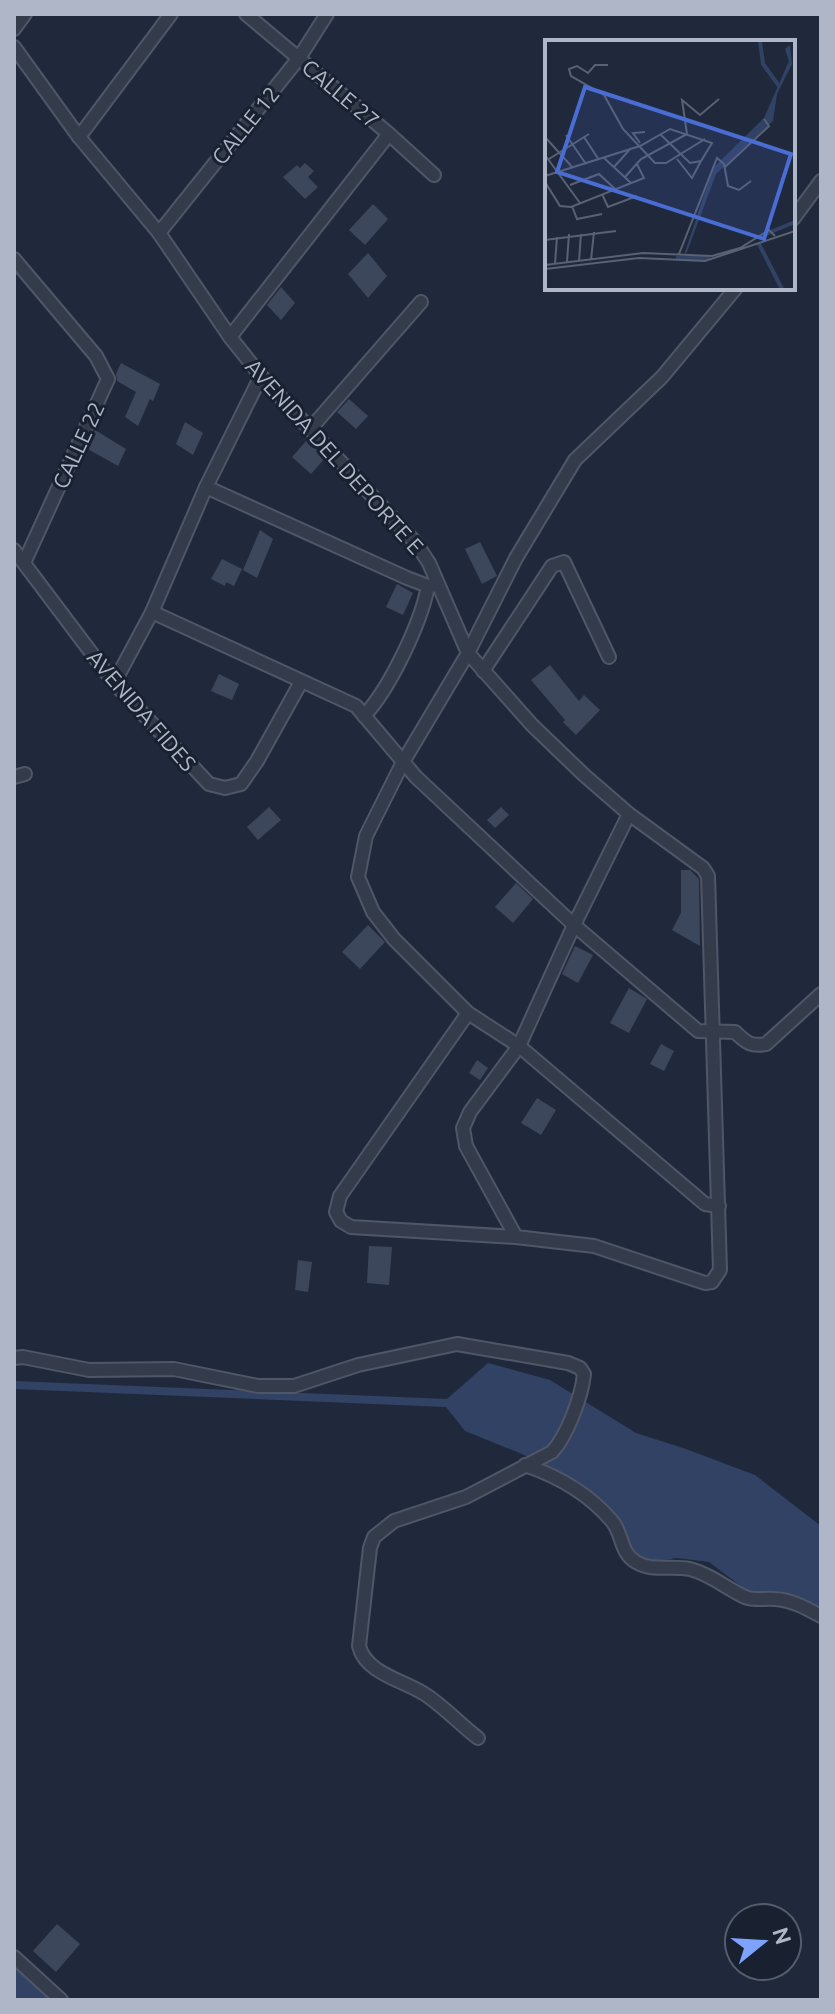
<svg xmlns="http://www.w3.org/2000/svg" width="835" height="2014" font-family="Ubuntu,sans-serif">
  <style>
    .water { fill: #324265 }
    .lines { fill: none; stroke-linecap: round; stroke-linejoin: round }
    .river { stroke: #324265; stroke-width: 28 }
    .building { fill: #3c475c }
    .street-casing { stroke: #4f5667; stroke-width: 16 }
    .street { stroke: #343c4c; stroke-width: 12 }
    .labels { text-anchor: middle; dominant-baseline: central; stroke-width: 6; stroke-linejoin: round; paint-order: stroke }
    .street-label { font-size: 22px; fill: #afb6c8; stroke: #192131 }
    .inset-river { fill: none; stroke: #324265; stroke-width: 4 }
    .inset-road { fill: none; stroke: #596174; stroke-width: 2 }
    .view { fill: #496dd3; fill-opacity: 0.15; stroke: #496dd3; stroke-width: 4 }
    .inset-edge { fill: none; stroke: #afb6c8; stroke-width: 4 }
  </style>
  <rect width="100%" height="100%" fill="#20293c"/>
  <!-- water -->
  <polygon class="water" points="488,1363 550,1380 636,1433 686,1449 755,1475 821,1526 821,1611 799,1598 750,1593 709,1562 677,1558 651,1562 632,1553 623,1526 602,1503 576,1482 522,1454 465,1431 446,1407 14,1389 14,1381 447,1399"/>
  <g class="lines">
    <!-- river -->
    <polyline class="river" points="14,1982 35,2000"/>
  </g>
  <!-- building -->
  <g class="building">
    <polygon points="305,163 314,171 308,177 318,187 305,199 283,177 297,165 300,168"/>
    <polygon points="373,204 388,219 365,245 349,230"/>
    <polygon points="368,253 387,276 368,298 348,274"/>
    <polygon points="281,287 295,303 281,320 267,305"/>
    <polygon points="121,363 160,384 153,401 150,399 138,426 125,417 136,392 117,381 116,374"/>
    <polygon points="349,399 368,416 356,429 337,412"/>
    <polygon points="185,422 203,433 193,455 176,444"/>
    <polygon points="95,430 126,449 118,466 86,448"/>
    <polygon points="307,440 325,458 311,474 292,457"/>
    <polygon points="260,530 273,539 257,578 243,570"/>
    <polygon points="480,542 497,576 482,584 465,549"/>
    <polygon points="222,559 242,569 234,586 226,582 225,586 211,579"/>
    <polygon points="397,584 413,593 403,615 386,607"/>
    <polygon points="550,665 579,701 584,695 600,710 576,735 563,722 565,720 531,680"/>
    <polygon points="219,674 239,684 232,700 211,691"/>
    <polygon points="269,807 281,820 258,840 247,827"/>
    <polygon points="501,807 509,815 495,828 487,820"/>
    <polygon points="681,870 690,870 699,879 700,946 672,930 681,913"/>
    <polygon points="516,883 533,899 513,923 495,907"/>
    <polygon points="368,925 385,942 360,969 342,952"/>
    <polygon points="575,946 593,955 578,983 562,974"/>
    <polygon points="629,988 647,999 629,1033 610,1023"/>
    <polygon points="661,1044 674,1051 664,1071 650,1064"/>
    <polygon points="477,1060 488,1068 480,1080 469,1073"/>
    <polygon points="537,1098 556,1110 541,1135 521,1123"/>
    <polygon points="369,1246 392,1247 389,1285 367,1283"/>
    <polygon points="298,1260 312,1262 308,1292 295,1290"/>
    <polygon points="57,1924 80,1944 56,1972 33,1951"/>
  </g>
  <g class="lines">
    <!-- street casing -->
    <g class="street-casing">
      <g id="street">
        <polyline points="246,14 389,134 434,175"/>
        <polyline points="14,29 25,14"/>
        <polyline points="14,47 79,137 159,233 230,337 261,376 416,543 429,563 468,653 532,725 584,775 629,814 703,868 708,876 720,1270 712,1282 705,1283 594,1246 516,1237 466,1146 463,1128 470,1112 519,1046 574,925 629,814"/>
        <polyline points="79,137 171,14"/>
        <polyline points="793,219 821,181"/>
        <polyline points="159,233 299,58 327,14"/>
        <polyline points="14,259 96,356 108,379 24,563"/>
        <polyline points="230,337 389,134"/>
        <polyline points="311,428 421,302"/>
        <polyline points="206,487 407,578 428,586 438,585"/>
        <polyline points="14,550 114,683 209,784 225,788 241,784 257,761 301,682"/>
        <path d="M 152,612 L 356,706 L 416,777 L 574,925 L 698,1031 L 735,1032 C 746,1042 750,1047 766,1044 L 821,994"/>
        <polyline points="483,671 552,566 564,562 609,657"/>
        <polyline points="114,683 152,612 206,487 261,376"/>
        <path d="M 364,716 C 390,688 421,623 428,586"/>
        <polyline points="14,777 25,774"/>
        <polyline points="468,1013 340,1196 336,1212 341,1221 351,1227 516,1237"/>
        <polyline points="719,1206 705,1204 519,1046 468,1013 394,939 373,912 358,877 366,836 403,762 468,653 516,558 575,460 662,377 736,288"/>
        <path d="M 14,1358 L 23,1357 L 89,1370 L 174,1369 L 258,1386 L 294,1386 L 358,1365 L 457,1344 L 568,1363 L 580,1368 L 584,1374 C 582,1396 567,1436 552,1452 L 466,1497 L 394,1521 L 374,1537 L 370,1548 L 359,1646 C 366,1675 408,1681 429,1697 C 446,1709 461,1725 478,1738"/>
        <path d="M 525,1465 C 557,1476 589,1494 612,1521 C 623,1534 620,1553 636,1562 C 652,1572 672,1565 690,1569 C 710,1574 726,1588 745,1597 C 755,1601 764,1598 775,1599 C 792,1600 806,1608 821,1616"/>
        <polyline points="14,1957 61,2000"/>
      </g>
    </g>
    <!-- street -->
    <use href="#street" class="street"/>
  </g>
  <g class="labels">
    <!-- street labels -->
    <g class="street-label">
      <text transform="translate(341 93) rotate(40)">CALLE 27</text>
      <text transform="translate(245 125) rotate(-51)">CALLE 12</text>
      <text transform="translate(78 445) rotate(-65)">CALLE 22</text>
      <text transform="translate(335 456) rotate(48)">AVENIDA DEL DEPORTE E</text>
      <text transform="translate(142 710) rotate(49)">AVENIDA FIDES</text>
    </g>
  </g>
  <!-- overview -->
  <g transform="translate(545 40)">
    <rect width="250" height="250" fill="#20293c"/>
    <path d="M 245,5 L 247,24 L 232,54 L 228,81 L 171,134 L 142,212 L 139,215 L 168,128 L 219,78 L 244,21 L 240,9 Z" fill="#324265"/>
    <path class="inset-river" d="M 215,1 L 218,24 L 234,46M 221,194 L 250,182M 214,204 L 237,249M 131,218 L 165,218"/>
    <path class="inset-road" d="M 63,25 L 50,25 L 43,33 L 32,26 L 24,29 L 26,36 L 59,55 L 78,89 L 110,123 L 121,123 L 160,99M 142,94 L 137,60 L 155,75 L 174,59M 21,95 L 41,124M 0,97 L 28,128M 39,97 L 54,120M 95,103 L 88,93 L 100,92M 0,115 L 35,163M 59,118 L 86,143M 4,119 L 44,94M 132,119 L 147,138 L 156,121M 69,127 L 86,108M 180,127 L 224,86 L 219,79M 0,136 L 95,106 L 125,89 L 167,103 L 156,121 L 145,123 L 116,95M 80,137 L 96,119 L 142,94M 0,142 L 15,166 L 26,167 L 99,138 L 92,124M 25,145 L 54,134 L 70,149M 57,154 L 63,167 L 92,156M 27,166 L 32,179 L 57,174M 0,200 L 71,191M 134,214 L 172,118 L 179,124 L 183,146 L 194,150 L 206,141M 46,220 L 49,192M 34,221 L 36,194M 22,222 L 24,194M 10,224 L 12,197M 0,225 L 98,213 L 167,216 L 195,208 L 224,190 L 230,196M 0,229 L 94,218 L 160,221 L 250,191"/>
    <path class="view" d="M 40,47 L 246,114 L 219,199 L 12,132 Z"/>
    <rect width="250" height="250" class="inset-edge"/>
  </g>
  <!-- border -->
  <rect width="835" height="2014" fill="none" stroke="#afb6c8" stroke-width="32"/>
  <!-- north arrow -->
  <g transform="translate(763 1942) rotate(72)"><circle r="38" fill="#192131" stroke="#555d6d" stroke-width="2"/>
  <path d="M0-6L14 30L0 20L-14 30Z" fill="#7da3ff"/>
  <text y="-12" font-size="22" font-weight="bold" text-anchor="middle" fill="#afb6c8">N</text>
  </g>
</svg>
